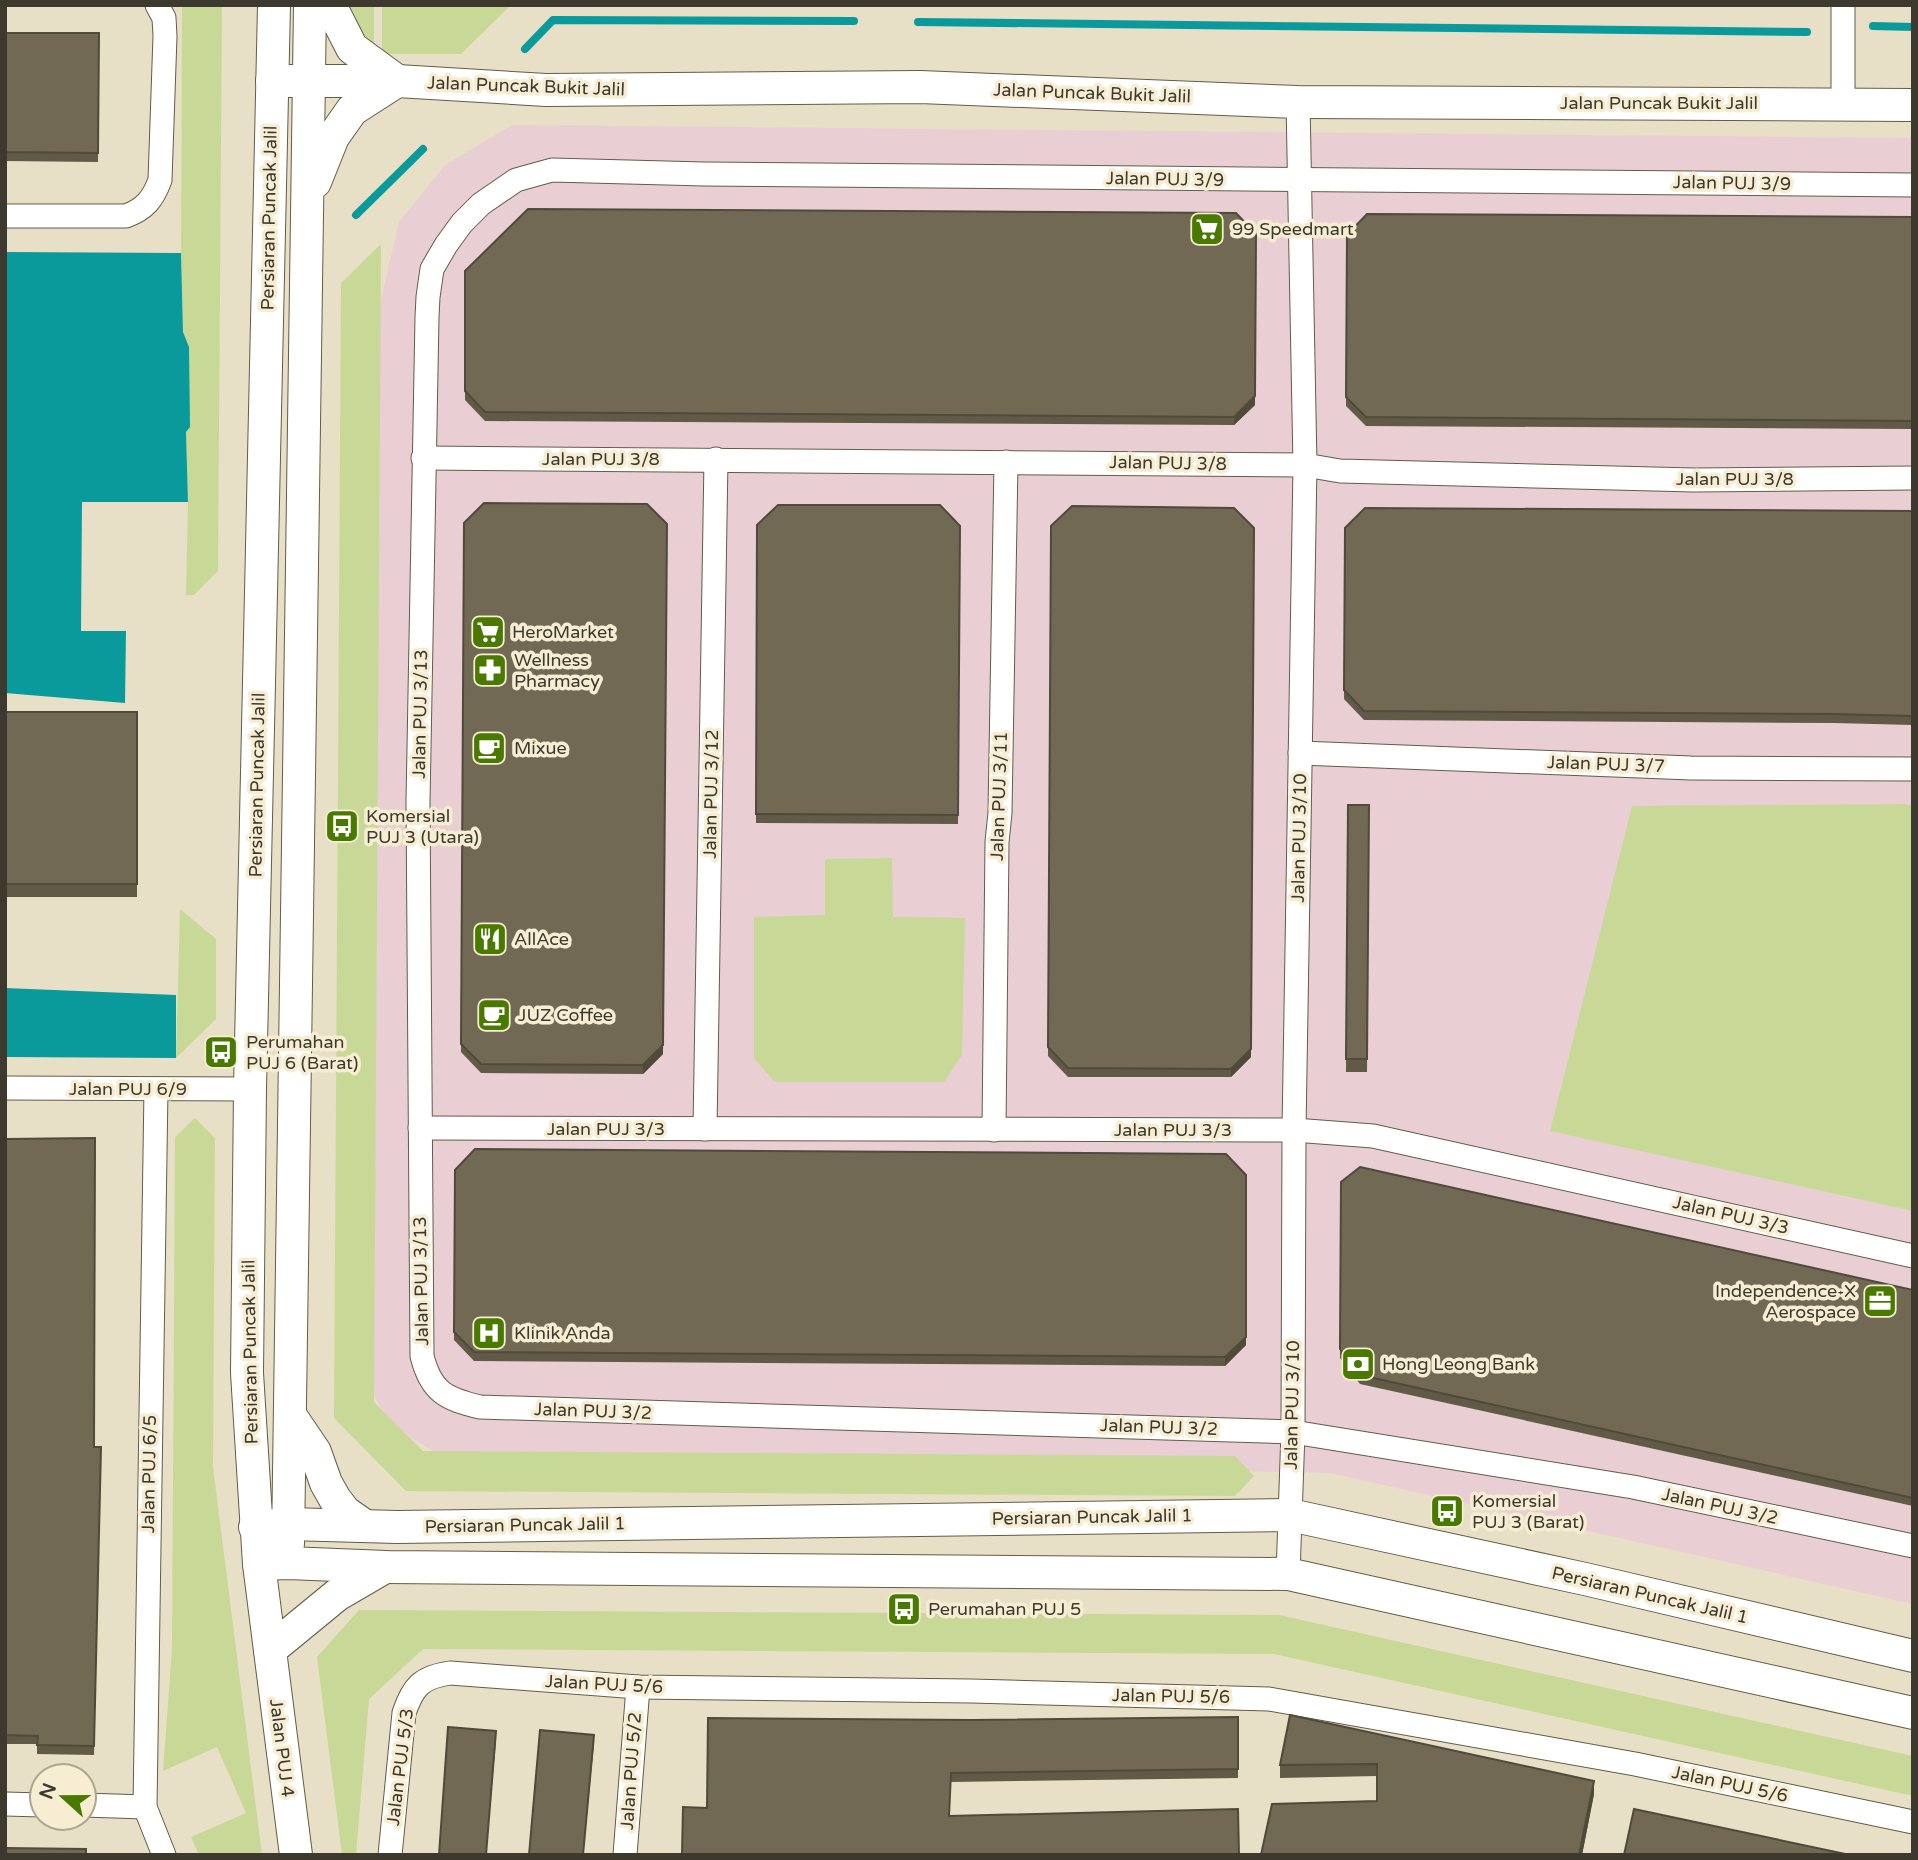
<svg xmlns="http://www.w3.org/2000/svg" width="1918" height="1860" font-family="'Varela Round',sans-serif">
  <style>
    .commercial { fill: #e9ced3 }
    .green { fill: #c8d997 }
    .water { fill: #0a9a9b }
    .lines { fill: none; stroke-linecap: round; stroke-linejoin: round }
    .stream { stroke: #0a9a9b; stroke-width: 8 }
    .street-casing { stroke: #635c46; stroke-width: 25 }
    .secondary-casing { stroke: #635c46; stroke-width: 34 }
    .street { stroke: #fff; stroke-width: 23 }
    .secondary { stroke: #fff; stroke-width: 32 }
    .wall { fill: #615a47 }
    .shaded-wall { fill: #4f4a3a }
    .building { fill: #716953; stroke: #4f4a3a; stroke-width: 2 }
    .labels { text-anchor: middle; dominant-baseline: central; stroke-width: 7; stroke-linejoin: round; paint-order: stroke }
    .street-label { font-size: 18px; fill: #3d392f; stroke: #f6edd3 }
    .poi-label { font-size: 18px; fill: #3d392f; stroke: #f6edd3; text-anchor: start }
  </style>
  <rect width="100%" height="100%" fill="#e8dfc7"/>
  <!-- commercial -->
  <polygon class="commercial" points="512,125 1913,138 1913,1604 1330,1473 440,1455 391,1425 368,1386 376,321 399,222 445,165"/>
  <!-- green -->
  <g class="green">
    <polygon points="182,5 222,5 218,571 194,595 186,595 188,502 181,253"/>
    <polygon points="343,5 374,5 374,45 343,14"/>
    <polygon points="382,5 511,5 461,54 382,54"/>
    <polygon points="381,244 374,1402 423,1451 1235,1456 1254,1476 1235,1496 406,1491 334,1418 341,283"/>
    <polygon points="1904,804 1913,806 1913,1211 1550,1131 1632,806"/>
    <polygon points="892,858 893,917 965,918 962,1055 944,1082 775,1082 754,1058 754,917 825,915 825,859"/>
    <polygon points="180,909 216,939 216,1019 176,1058"/>
    <polygon points="195,1118 215,1138 213,1467 262,1855 199,1855 191,1837 246,1813 217,1747 163,1771 172,1649 175,1137"/>
    <polygon points="359,1610 1279,1615 1913,1756 1913,1796 1274,1654 423,1649 369,1699 356,1855 342,1855 317,1657"/>
  </g>
  <!-- water -->
  <g class="water">
    <polygon points="5,252 181,253 183,332 189,347 190,427 186,432 188,502 82,502 81,631 126,631 125,703 5,693"/>
    <polygon points="5,988 176,995 176,1058 5,1057"/>
  </g>
  <g class="lines">
    <!-- stream -->
    <g class="stream">
      <polyline points="918,22 1807,32"/>
      <polyline points="1873,26 1913,27"/>
      <polyline points="525,49 553,20 854,21"/>
      <polyline points="356,215 423,149"/>
    </g>
    <!-- street casing -->
    <g class="street-casing">
      <g id="street">
        <polyline points="1843,104 1843,5"/>
        <path d="M 1913,185 L 704,174 L 552,170 L 516,180 L 481,204 L 462,223 L 446,245 L 432,269 L 428,297 L 427,317 L 418,802 L 422,1356 C 431,1392 446,1399 480,1407 L 1293,1432 L 1633,1487 L 1913,1546"/>
        <path d="M 5,216 L 126,216 C 145,209 153,199 160,180 L 165,36 L 164,18 L 157,5"/>
        <polyline points="423,458 1305,465 1340,471 1694,480 1913,478"/>
        <polyline points="1300,753 1691,768 1913,769"/>
        <polyline points="5,1088 250,1089"/>
        <polyline points="156,1089 145,1807 164,1855"/>
        <polyline points="420,1128 1294,1130 1373,1136 1913,1256"/>
        <polyline points="705,1129 716,459"/>
        <polyline points="994,1130 997,842 1000,813 1006,462"/>
        <polyline points="1288,1574 1293,1432 1294,1130 1305,465 1298,102"/>
        <polyline points="5,1804 42,1805"/>
        <polyline points="84,1805 145,1807"/>
        <path d="M 390,1855 L 404,1713 C 413,1686 422,1677 450,1673 L 638,1687 L 971,1691 L 1269,1699 L 1635,1764 L 1913,1822"/>
        <polyline points="625,1855 638,1687"/>
      </g>
    </g>
    <!-- secondary casing -->
    <g class="secondary-casing">
      <g id="secondary">
        <polyline points="274,5 250,1089 247,1373 259,1564 296,1855"/>
        <polyline points="330,5 352,48 397,81"/>
        <polyline points="272,81 397,81 546,90 920,87 1298,102 1913,105"/>
        <polyline points="315,182 333,137 352,110 397,81"/>
        <polyline points="290,1415 315,1452 326,1483 335,1499 345,1512 365,1526"/>
        <polyline points="255,1527 288,1524 397,1527 1290,1515 1585,1579 1913,1656"/>
        <polyline points="288,1544 310,5"/>
        <polyline points="259,1564 288,1563 386,1567 1288,1574 1913,1713"/>
        <polyline points="270,1650 337,1595 385,1567"/>
      </g>
    </g>
    <!-- street -->
    <use href="#street" class="street"/>
    <!-- secondary -->
    <use href="#secondary" class="secondary"/>
  </g>
  <!-- wall -->
  <g class="wall">
    <polygon points="5,33 99,33 98,162 5,161"/>
    <polygon points="1913,217 1913,429 1366,426 1346,406 1347,235"/>
    <polygon points="465,271 1255,405 1234,425 485,421 465,400"/>
    <polygon points="1913,511 1913,725 1834,723 1364,720 1344,699 1345,528"/>
    <polygon points="464,523 663,1054 643,1074 481,1073 461,1052"/>
    <polygon points="757,525 960,526 958,824 756,823"/>
    <polygon points="1051,526 1251,1057 1231,1077 1068,1077 1048,1056"/>
    <rect x="5" y="712" width="132" height="185"/>
    <polygon points="1348,805 1369,805 1367,1072 1346,1072"/>
    <polygon points="5,1139 94,1447 101,1447 94,1755 37,1754 37,1744 5,1744"/>
    <polygon points="455,1170 1246,1345 1225,1366 474,1361 454,1340"/>
    <polygon points="1341,1182 1913,1290 1913,1506 1360,1384 1340,1358"/>
    <polygon points="1290,1715 1594,1794 1582,1855 1261,1855 1377,1801 1377,1776 1280,1778 1280,1765"/>
    <polygon points="1238,1717 1238,1778 951,1782 949,1816 1239,1855 707,1808 971,1720"/>
  </g>
  <!-- shaded-wall -->
  <g class="shaded-wall">
    <polygon points="1256,234 1255,405 1234,425 1234,417"/>
    <polygon points="667,524 663,1054 643,1074 643,1065"/>
    <polygon points="1254,528 1251,1057 1231,1077 1231,1069"/>
    <polygon points="1246,1175 1246,1345 1225,1366 1225,1357"/>
    <polygon points="496,1731 496,1740 486,1855"/>
    <polygon points="594,1735 594,1744 583,1855"/>
    <polygon points="1594,1781 1594,1794 1582,1855 1579,1855"/>
  </g>
  <!-- building -->
  <g class="building">
    <polygon points="5,33 99,33 98,153 5,152"/>
    <polygon points="528,209 1236,213 1256,234 1255,396 1234,417 485,412 465,391 465,271"/>
    <polygon points="1367,214 1913,217 1913,421 1366,417 1346,397 1347,235"/>
    <polygon points="484,503 647,504 667,524 663,1045 643,1065 481,1064 461,1044 464,523"/>
    <polygon points="778,505 940,505 960,526 958,815 756,814 757,525"/>
    <polygon points="1072,506 1234,508 1254,528 1251,1049 1231,1069 1068,1068 1048,1047 1051,526"/>
    <polygon points="1365,508 1913,511 1913,716 1834,714 1364,711 1344,690 1345,528"/>
    <rect x="5" y="712" width="132" height="172"/>
    <polygon points="1348,805 1369,805 1367,1059 1346,1059"/>
    <polygon points="95,1138 94,1447 101,1447 94,1746 37,1745 38,1736 5,1735 5,1139"/>
    <polygon points="475,1149 1226,1154 1246,1175 1246,1337 1225,1357 474,1352 454,1332 455,1170"/>
    <polygon points="1360,1167 1913,1290 1913,1498 1360,1375 1340,1349 1341,1182"/>
    <polygon points="1290,1715 1594,1781 1579,1855 1261,1855 1272,1804 1377,1801 1377,1764 1280,1765"/>
    <polygon points="1238,1717 1238,1769 951,1773 949,1816 1238,1809 1239,1855 682,1855 683,1807 707,1808 708,1718 971,1720"/>
    <polygon points="448,1727 496,1731 486,1855 439,1855"/>
    <polygon points="540,1730 594,1735 583,1855 529,1855"/>
    <polygon points="1634,1809 1850,1855 1624,1855"/>
    <polygon points="5,1848 86,1849 86,1855 5,1855"/>
  </g>
  <!-- icons -->
  <defs>
    <g id="supermarket-square" transform="scale(1.75)"><rect x="-9" y="-9" width="18" height="18" rx="4" fill="#4a7900" stroke="#f6edd3"/><path d="M-6-5.5h2.5l.6 2H6L4.5 2H-2.5L-4.4-4H-6ZM-1.5 3.2a1.3 1.3 0 1 0 .1 0ZM3 3.2a1.3 1.3 0 1 0 .1 0Z" fill="#fff"/></g>
    <g id="pharmacy-square" transform="scale(1.75)"><rect x="-9" y="-9" width="18" height="18" rx="4" fill="#4a7900" stroke="#f6edd3"/><path d="M-2-6h4v4h4v4h-4v4h-4v-4h-4v-4h4Z" fill="#fff"/></g>
    <g id="cafe-square" transform="scale(1.75)"><rect x="-9" y="-9" width="18" height="18" rx="4" fill="#4a7900" stroke="#f6edd3"/><path d="M-5.5-4.5H6V0H3Q3 3.5 0 3.5H-2.5Q-5.5 3.5-5.5 0ZM3-3.2v2h1.7v-2ZM-6 4.5H4V6H-6Z" fill="#fff"/></g>
    <g id="bus-square" transform="scale(1.75)"><rect x="-9" y="-9" width="18" height="18" rx="4" fill="#4a7900" stroke="#f6edd3"/><path d="M-5-6H5V4H4V6H2V4H-2V6H-4V4H-5ZM-3.5-4V0h7V-4ZM-3.5 1.2v1.5H-2V1.2ZM2 1.2v1.5H3.5V1.2Z" fill="#fff"/></g>
    <g id="restaurant-square" transform="scale(1.75)"><rect x="-9" y="-9" width="18" height="18" rx="4" fill="#4a7900" stroke="#f6edd3"/><path d="M-5-6h1v4h1v-4h1v4h1v-4h1v5L-1.5 .5V6h-2V.5L-5-1ZM5-6V6H3V1.5H1.5Q1.5-4 5-6Z" fill="#fff"/></g>
    <g id="office-square" transform="scale(1.75)"><rect x="-9" y="-9" width="18" height="18" rx="4" fill="#4a7900" stroke="#f6edd3"/><path d="M-6-3h4V-5.5h4V-3h4V5H-6ZM-1-4.5V-3h2v-1.5ZM-6 0V1H6V0Z" fill="#fff"/></g>
    <g id="hospital-square" transform="scale(1.75)"><rect x="-9" y="-9" width="18" height="18" rx="4" fill="#4a7900" stroke="#f6edd3"/><path d="M-5-5h3v3.5h4V-5h3V5h-3V1.5h-4V5h-3Z" fill="#fff"/></g>
    <g id="bank-square" transform="scale(1.75)"><rect x="-9" y="-9" width="18" height="18" rx="4" fill="#4a7900" stroke="#f6edd3"/><path d="M-6-4H6V4H-6ZM0-2.3a2.3 2.3 0 1 0 0 4.6a2.3 2.3 0 1 0 0-4.6Z" fill="#fff"/></g>
  </defs>
  <g fill-rule="evenodd">
    <use href="#supermarket-square" x="1207" y="229"/>
    <use href="#supermarket-square" x="488" y="632"/>
    <use href="#pharmacy-square" x="490" y="670"/>
    <use href="#cafe-square" x="489" y="748"/>
    <use href="#bus-square" x="342" y="826"/>
    <use href="#restaurant-square" x="490" y="939"/>
    <use href="#cafe-square" x="494" y="1015"/>
    <use href="#bus-square" x="221" y="1052"/>
    <use href="#office-square" x="1880" y="1301"/>
    <use href="#hospital-square" x="489" y="1333"/>
    <use href="#bank-square" x="1358" y="1364"/>
    <use href="#bus-square" x="1447" y="1511"/>
    <use href="#bus-square" x="904" y="1609"/>
  </g>
  <g class="labels">
    <!-- street labels -->
    <g class="street-label">
      <text transform="translate(526 86) rotate(2)">Jalan Puncak Bukit Jalil</text>
      <text transform="translate(1092 93) rotate(2)">Jalan Puncak Bukit Jalil</text>
      <text x="1659" y="103">Jalan Puncak Bukit Jalil</text>
      <text transform="translate(1165 179) rotate(1)">Jalan PUJ 3/9</text>
      <text transform="translate(1732 183) rotate(1)">Jalan PUJ 3/9</text>
      <text transform="translate(269 218) rotate(-89)">Persiaran Puncak Jalil</text>
      <text x="601" y="459">Jalan PUJ 3/8</text>
      <text transform="translate(1168 463) rotate(1)">Jalan PUJ 3/8</text>
      <text x="1735" y="479">Jalan PUJ 3/8</text>
      <text transform="translate(420 714) rotate(-89)">Jalan PUJ 3/13</text>
      <text transform="translate(1606 764) rotate(2)">Jalan PUJ 3/7</text>
      <text transform="translate(257 785) rotate(-89)">Persiaran Puncak Jalil</text>
      <text transform="translate(711 794) rotate(-89)">Jalan PUJ 3/12</text>
      <text transform="translate(999 796) rotate(-88)">Jalan PUJ 3/11</text>
      <text transform="translate(1299 838) rotate(-89)">Jalan PUJ 3/10</text>
      <text x="128" y="1089">Jalan PUJ 6/9</text>
      <text x="606" y="1129">Jalan PUJ 3/3</text>
      <text x="1173" y="1130">Jalan PUJ 3/3</text>
      <text transform="translate(1731 1215) rotate(13)">Jalan PUJ 3/3</text>
      <text transform="translate(421 1281) rotate(-91)">Jalan PUJ 3/13</text>
      <text transform="translate(250 1352) rotate(-91)">Persiaran Puncak Jalil</text>
      <text transform="translate(1292 1405) rotate(-89)">Jalan PUJ 3/10</text>
      <text transform="translate(593 1411) rotate(2)">Jalan PUJ 3/2</text>
      <text transform="translate(1159 1427) rotate(2)">Jalan PUJ 3/2</text>
      <text transform="translate(149 1474) rotate(-89)">Jalan PUJ 6/5</text>
      <text transform="translate(1720 1506) rotate(12)">Jalan PUJ 3/2</text>
      <text transform="translate(1092 1517) rotate(-1)">Persiaran Puncak Jalil 1</text>
      <text transform="translate(525 1525) rotate(-1)">Persiaran Puncak Jalil 1</text>
      <text transform="translate(1650 1595) rotate(13)">Persiaran Puncak Jalil 1</text>
      <text transform="translate(604 1684) rotate(3)">Jalan PUJ 5/6</text>
      <text transform="translate(1171 1696) rotate(1)">Jalan PUJ 5/6</text>
      <text transform="translate(282 1748) rotate(83)">Jalan PUJ 4</text>
      <text transform="translate(400 1767) rotate(-83)">Jalan PUJ 5/3</text>
      <text transform="translate(631 1771) rotate(-86)">Jalan PUJ 5/2</text>
      <text transform="translate(1730 1784) rotate(12)">Jalan PUJ 5/6</text>
    </g>
    <!-- poi labels -->
    <g class="poi-label">
      <text x="1232" y="229">99 Speedmart</text>
      <text x="512" y="632">HeroMarket</text>
      <text x="514" y="660">Wellness<tspan x="514" dy="21">Pharmacy</tspan></text>
      <text x="514" y="748">Mixue</text>
      <text x="366" y="816">Komersial<tspan x="366" dy="21">PUJ 3 (Utara)</tspan></text>
      <text x="514" y="939">AllAce</text>
      <text x="518" y="1015">JUZ Coffee</text>
      <text x="246" y="1042">Perumahan<tspan x="246" dy="21">PUJ 6 (Barat)</tspan></text>
      <text x="1856" y="1291" text-anchor="end">Independence-X<tspan x="1856" dy="21">Aerospace</tspan></text>
      <text x="514" y="1333">Klinik Anda</text>
      <text x="1382" y="1364">Hong Leong Bank</text>
      <text x="1472" y="1501">Komersial<tspan x="1472" dy="21">PUJ 3 (Barat)</tspan></text>
      <text x="928" y="1609">Perumahan PUJ 5</text>
    </g>
  </g>
  <!-- border -->
  <rect width="1918" height="1860" fill="none" stroke="#3d392f" stroke-width="14"/>
  <!-- north arrow -->
  <g transform="translate(63 1797) rotate(291)"><circle r="33" fill="#f6edd3" stroke="#aca591" stroke-width="2"/>
  <path d="M0-5L12 26L0 18L-12 26Z" fill="#4a7900"/>
  <text y="-10" font-size="19" font-weight="bold" text-anchor="middle" fill="#3d392f">N</text>
  </g>
</svg>
